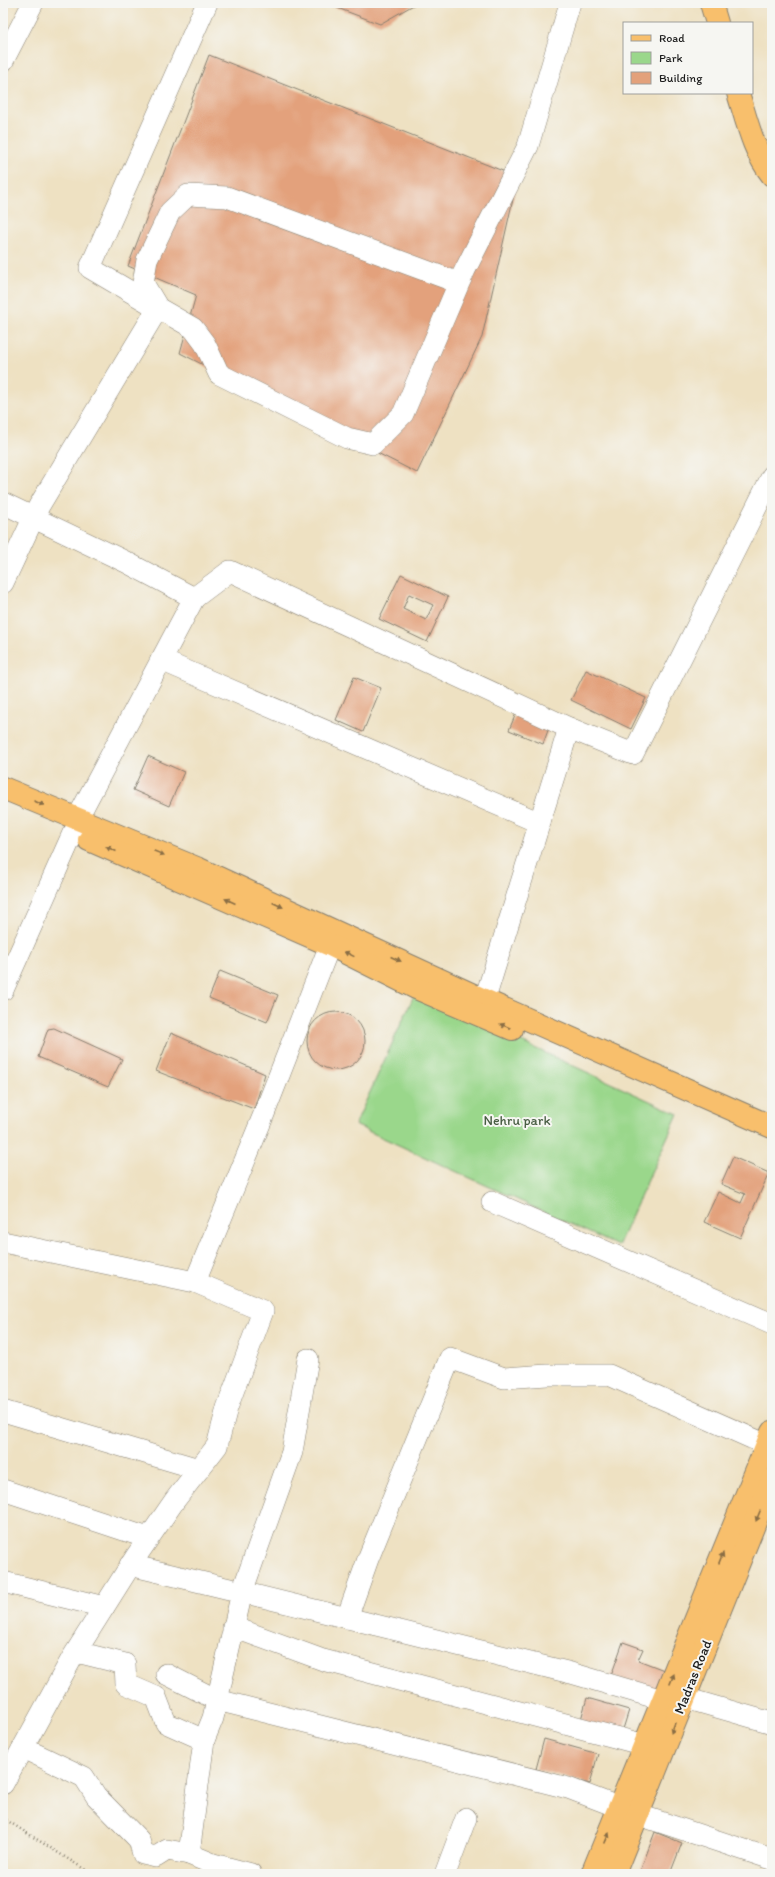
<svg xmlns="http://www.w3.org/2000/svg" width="775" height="1877" font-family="Itim,sans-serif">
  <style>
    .green { fill: #9ad78b; stroke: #5b7a54 }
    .building { fill: #e3a17b; fill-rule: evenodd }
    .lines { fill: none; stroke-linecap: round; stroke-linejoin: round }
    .minor-casing { stroke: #857e6f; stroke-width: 22 }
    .major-casing { stroke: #857e6f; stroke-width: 24 }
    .path { stroke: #857e6f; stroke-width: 2.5; stroke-dasharray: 1 3; stroke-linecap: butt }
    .minor { stroke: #fff; stroke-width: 21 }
    .major { stroke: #f8bf6c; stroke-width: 22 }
    .oneway { fill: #8a6e44 }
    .labels { text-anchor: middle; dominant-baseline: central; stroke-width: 4; stroke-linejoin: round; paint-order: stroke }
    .park-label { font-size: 14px; fill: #485d43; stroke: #f6f6f2 }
    .street-label { font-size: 14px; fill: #1c1c1c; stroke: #f6f6f2 }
  </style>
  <rect width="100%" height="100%" fill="#f6f6f2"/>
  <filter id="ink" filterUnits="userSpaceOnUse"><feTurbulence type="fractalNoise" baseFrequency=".025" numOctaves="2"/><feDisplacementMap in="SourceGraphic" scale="8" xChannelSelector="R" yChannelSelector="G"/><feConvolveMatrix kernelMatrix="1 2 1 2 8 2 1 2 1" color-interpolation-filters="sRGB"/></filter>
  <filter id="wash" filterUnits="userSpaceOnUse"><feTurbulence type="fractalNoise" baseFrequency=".012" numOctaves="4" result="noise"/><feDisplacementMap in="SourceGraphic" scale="16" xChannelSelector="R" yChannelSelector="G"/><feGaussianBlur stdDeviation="0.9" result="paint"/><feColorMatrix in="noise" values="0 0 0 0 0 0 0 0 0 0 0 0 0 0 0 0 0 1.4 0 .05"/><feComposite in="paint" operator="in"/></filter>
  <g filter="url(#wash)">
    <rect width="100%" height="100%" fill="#eee1c2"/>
    <!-- green -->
    <polygon class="green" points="415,993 678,1114 618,1246 355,1125"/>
    <g id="blocks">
      <!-- building -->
      <g class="building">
        <polygon points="324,3 417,3 380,24"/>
        <polygon points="209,55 518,177 482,337 417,473 180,353 196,295 128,266"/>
        <path d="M 401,574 L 448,597 L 427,642 L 379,619 ZM 409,594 L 433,605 L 426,620 L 403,609 Z"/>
        <polygon points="586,670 646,698 631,729 571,700"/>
        <polygon points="354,677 381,688 363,732 336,720"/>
        <polygon points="517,711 550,725 543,744 509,730"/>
        <polygon points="148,756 184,772 169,806 133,790"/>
        <polygon points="220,971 278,995 267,1022 209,998"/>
        <circle cx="336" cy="1041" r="29"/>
        <polygon points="54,1028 122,1059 108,1087 38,1057 48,1029"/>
        <polygon points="171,1033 265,1074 254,1109 156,1071"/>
        <polygon points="733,1157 769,1173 740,1238 704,1222 718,1192 741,1203 745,1194 721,1184"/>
        <polygon points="623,1642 643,1649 638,1660 664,1670 655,1693 611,1676"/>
        <polygon points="587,1698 629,1710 619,1742 578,1730"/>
        <polygon points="544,1739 598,1754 590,1784 536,1769"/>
        <polygon points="655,1832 682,1843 670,1874 639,1874"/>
      </g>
    </g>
  </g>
  <g filter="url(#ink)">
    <use href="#blocks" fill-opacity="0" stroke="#857e6f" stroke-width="1"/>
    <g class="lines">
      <!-- minor casing -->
      <g class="minor-casing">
        <g id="minor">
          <polyline points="3,61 33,3"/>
          <polyline points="459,283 227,197 188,195 170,212 147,260 143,283 158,308 193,328 205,344 219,374 347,438 373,444 403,414 459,283 465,270 528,146 570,3"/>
          <polyline points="3,503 126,562 194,598 230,571 569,728 633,754 772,476"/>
          <polyline points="3,583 39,506 158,308 90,268 207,3"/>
          <polyline points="161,660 540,823"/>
          <polyline points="77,819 194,598"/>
          <polyline points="3,990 73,833"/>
          <polyline points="480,1015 569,728"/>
          <polyline points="492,1202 772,1324"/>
          <polyline points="3,1242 195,1282 264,1114 335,932"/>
          <polyline points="308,1359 292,1452 242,1592 571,1673 663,1700"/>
          <polyline points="3,1411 199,1469"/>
          <polyline points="3,1490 148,1538"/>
          <polyline points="130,1565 242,1592 213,1718 204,1740"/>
          <polyline points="3,1582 104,1607"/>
          <polyline points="347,1618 368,1559 450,1358 504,1378 547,1375 609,1375 767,1445"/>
          <polyline points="233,1627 323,1660 645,1745"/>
          <polyline points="166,1674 217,1700 568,1788 639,1815 772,1859"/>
          <polyline points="685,1698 772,1723"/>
          <polyline points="23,1748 84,1777 96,1796 139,1840 143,1854 156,1857 167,1850 189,1854 204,1740 166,1723 156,1697 126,1684 125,1664 77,1652"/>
          <polyline points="3,1784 72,1658 135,1558 175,1500 217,1446 227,1408 263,1311 195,1282"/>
          <polyline points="189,1854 213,1864 251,1874"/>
          <polyline points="445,1874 466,1818"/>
        </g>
      </g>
      <!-- major casing -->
      <g class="major-casing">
        <g id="major">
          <polyline points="711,3 717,23"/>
          <path d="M 738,93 C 747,121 753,151 772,175"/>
          <polyline points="3,788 199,869 484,1000 772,1127"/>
          <polyline points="89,840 330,945 416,988 512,1029"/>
          <polyline points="592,1874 772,1432"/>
          <polyline points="614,1874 772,1480"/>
        </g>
      </g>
      <!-- path -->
      <polyline class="path" points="3,1818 92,1874"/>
      <!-- minor -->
      <use href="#minor" class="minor"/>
      <!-- major -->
      <use href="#major" class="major"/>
    </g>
    <!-- one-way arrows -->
    <defs><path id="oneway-solid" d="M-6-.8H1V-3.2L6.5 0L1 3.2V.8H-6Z"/></defs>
    <g class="oneway">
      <use href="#oneway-solid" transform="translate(39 803) rotate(23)"/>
      <use href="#oneway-solid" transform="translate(111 849) rotate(-156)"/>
      <use href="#oneway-solid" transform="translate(159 853) rotate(22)"/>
      <use href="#oneway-solid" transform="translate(230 901) rotate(-156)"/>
      <use href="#oneway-solid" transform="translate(278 905) rotate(25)"/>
      <use href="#oneway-solid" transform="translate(349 954) rotate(-154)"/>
      <use href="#oneway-solid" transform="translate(396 959) rotate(25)"/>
      <use href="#oneway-solid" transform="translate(505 1026) rotate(-157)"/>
      <use href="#oneway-solid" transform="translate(758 1516) rotate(112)"/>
      <use href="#oneway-solid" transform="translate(721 1558) rotate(-68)"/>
      <use href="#oneway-solid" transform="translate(672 1679) rotate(-68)"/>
      <use href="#oneway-solid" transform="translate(673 1728) rotate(111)"/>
      <use href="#oneway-solid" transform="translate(607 1838) rotate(-67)"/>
    </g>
  </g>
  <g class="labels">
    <!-- park labels -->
    <g class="park-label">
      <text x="517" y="1120">Nehru park</text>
    </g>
    <!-- street labels -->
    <g class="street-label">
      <text transform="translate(693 1677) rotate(-68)">Madras Road</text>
    </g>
  </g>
  <!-- margin -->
  <rect width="775" height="1877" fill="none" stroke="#f6f6f2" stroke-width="16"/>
  <!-- legend -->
  <rect x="623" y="22" width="130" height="72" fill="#f6f6f2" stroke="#9f9f9c"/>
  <rect x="631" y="35" width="20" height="6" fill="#f8bf6c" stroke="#9f9f9c"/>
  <text x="659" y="42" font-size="12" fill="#1c1c1c">Road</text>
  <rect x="631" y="52" width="20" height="12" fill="#9ad78b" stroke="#9f9f9c"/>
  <text x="659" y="62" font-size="12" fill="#1c1c1c">Park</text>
  <rect x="631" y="72" width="20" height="12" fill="#e3a17b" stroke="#9f9f9c"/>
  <text x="659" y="82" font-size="12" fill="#1c1c1c">Building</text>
</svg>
